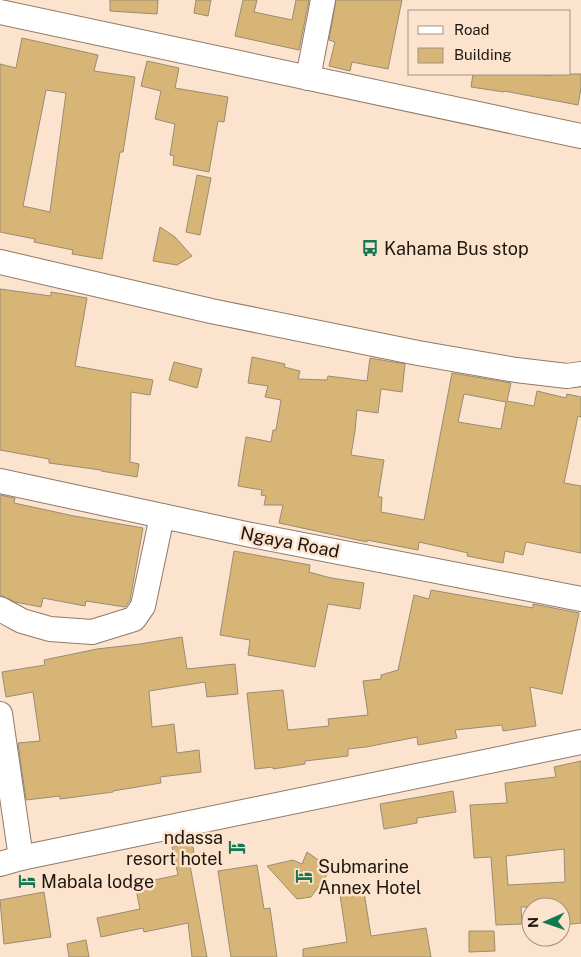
<svg xmlns="http://www.w3.org/2000/svg" width="581" height="957" font-family="'Public Sans',sans-serif">
  <style>
    .building { fill: #d7b576; stroke: #9a8c72; fill-rule: evenodd }
    .lines { fill: none; stroke-linecap: round; stroke-linejoin: round }
    .minor-casing { stroke: #917a67; stroke-width: 26 }
    .minor { stroke: #fff; stroke-width: 24 }
    .labels { text-anchor: middle; dominant-baseline: central; stroke-width: 5; stroke-linejoin: round; paint-order: stroke }
    .poi-label { font-size: 18px; fill: #1f170f; stroke: #fce3ce; text-anchor: start }
    .street-label { font-size: 18px; fill: #1f170f; stroke: #fce3ce }
  </style>
  <rect width="100%" height="100%" fill="#fce3ce"/>
  <!-- building -->
  <g class="building">
    <polygon points="110,0 158,0 157,14 110,11"/>
    <polygon points="196,0 211,0 208,16 194,13"/>
    <polygon points="243,0 257,0 254,12 292,20 296,0 309,0 299,50 235,36"/>
    <polygon points="336,0 402,0 388,69 352,62 350,71 329,66 335,42 329,40"/>
    <path d="M 22,38 L 98,55 L 94,71 L 135,77 L 123,152 L 120,152 L 102,259 L 72,254 L 73,250 L 34,242 L 35,239 L 0,232 L 0,64 L 16,68 ZM 46,90 L 66,93 L 50,212 L 23,206 Z"/>
    <polygon points="147,61 179,68 175,88 228,97 224,122 218,121 209,172 173,165 174,156 170,155 175,124 155,119 161,91 141,86"/>
    <polygon points="473,74 537,74 551,76 552,74 581,74 581,88 578,105 504,91 504,92 471,87"/>
    <polygon points="197,175 211,178 200,235 186,232"/>
    <polygon points="160,227 175,237 192,256 177,265 153,261"/>
    <polygon points="0,289 51,296 51,292 87,298 75,366 153,380 150,395 131,392 130,462 139,464 137,477 101,471 101,470 49,463 49,459 0,450"/>
    <path d="M 252,357 L 285,364 L 284,367 L 300,371 L 298,379 L 327,380 L 328,376 L 367,381 L 370,358 L 405,364 L 402,392 L 381,389 L 378,413 L 357,410 L 355,431 L 351,455 L 384,460 L 378,497 L 382,497 L 381,512 L 424,520 L 452,373 L 511,383 L 507,401 L 534,406 L 537,391 L 566,398 L 567,394 L 581,397 L 581,417 L 578,416 L 564,483 L 581,486 L 581,553 L 526,542 L 523,555 L 505,551 L 503,563 L 467,556 L 468,553 L 419,542 L 418,550 L 367,540 L 367,542 L 279,523 L 283,505 L 264,505 L 266,496 L 261,495 L 262,490 L 238,486 L 246,437 L 271,442 L 273,430 L 276,430 L 281,400 L 265,397 L 268,386 L 248,383 ZM 464,394 L 506,402 L 501,429 L 458,422 Z"/>
    <polygon points="174,362 202,369 197,388 169,380"/>
    <polygon points="0,495 15,498 14,503 74,516 143,528 130,600 125,607 86,601 85,606 43,598 41,607 15,602 0,595"/>
    <polygon points="234,551 310,565 309,572 331,578 364,583 360,609 328,604 315,667 248,655 250,640 220,635"/>
    <polygon points="431,590 533,608 533,604 579,613 562,694 530,687 536,726 503,731 502,725 455,730 457,738 418,745 417,737 366,747 348,749 348,756 305,761 305,764 273,769 273,767 255,769 247,693 283,690 288,730 329,726 328,719 368,715 363,681 381,679 381,675 398,670 414,595 429,599"/>
    <polygon points="182,637 187,669 235,664 238,694 207,697 205,682 149,691 152,727 174,724 177,753 199,750 201,772 160,777 161,783 113,791 113,792 60,799 60,796 26,800 18,743 40,741 33,692 6,697 2,672 45,665 44,660 97,649 140,644"/>
    <path d="M 581,761 L 581,923 L 563,925 L 561,907 L 521,907 L 522,924 L 496,925 L 491,857 L 474,858 L 470,805 L 507,803 L 505,783 L 556,777 L 554,767 ZM 564,849 L 565,882 L 508,885 L 506,856 Z"/>
    <polygon points="453,791 456,812 417,818 417,823 384,829 380,804"/>
    <polygon points="192,842 195,859 189,860 207,957 192,957 188,923 144,932 143,928 101,937 97,918 140,909 135,884 178,875 172,847"/>
    <polygon points="307,852 331,869 311,897 297,899 267,866 293,860 302,864"/>
    <polygon points="257,865 264,909 270,908 277,957 231,957 218,871"/>
    <polygon points="44,892 51,937 4,944 0,900"/>
    <polygon points="364,892 371,936 426,928 431,957 303,957 303,949 347,942 340,895"/>
    <polygon points="469,931 494,931 495,951 469,952"/>
    <polygon points="86,940 89,957 69,957 67,944"/>
  </g>
  <g class="lines">
    <!-- minor casing -->
    <g class="minor-casing">
      <g id="minor">
        <polyline points="0,12 581,136"/>
        <polyline points="308,78 323,0"/>
        <polyline points="0,262 211,311 418,353 516,370 567,376 581,374"/>
        <polyline points="0,481 246,534 581,599"/>
        <polyline points="0,609 22,621 50,629 92,632 134,619 143,606 162,516"/>
        <polyline points="0,714 21,858"/>
        <polyline points="0,864 21,858 581,742"/>
      </g>
    </g>
    <!-- minor -->
    <use href="#minor" class="minor"/>
  </g>
  <!-- icons -->
  <defs>
    <g id="bus-bare" transform="scale(1.35)"><path d="M-5-6H5V4H4V6H2V4H-2V6H-4V4H-5ZM-3.5-4V0h7V-4ZM-3.5 1.2v1.5H-2V1.2ZM2 1.2v1.5H3.5V1.2Z" fill="#127851" stroke="#fce3ce" stroke-width="2.5" paint-order="stroke"/></g>
    <g id="hotel-bare" transform="scale(1.35)"><path d="M-6-4.5h1.5V1H6V5H4.5V3h-9V5H-6ZM-4 0a1.8 1.8 0 1 1 3.6 0ZM.5 0V-2.5h3Q6-2.5 6 0Z" fill="#127851" stroke="#fce3ce" stroke-width="2.5" paint-order="stroke"/></g>
  </defs>
  <g fill-rule="evenodd">
    <use href="#bus-bare" x="370" y="248"/>
    <use href="#hotel-bare" x="237" y="847"/>
    <use href="#hotel-bare" x="304" y="876"/>
    <use href="#hotel-bare" x="27" y="881"/>
  </g>
  <g class="labels">
    <!-- poi labels -->
    <g class="poi-label">
      <text x="384" y="248">Kahama Bus stop</text>
      <text x="223" y="837" text-anchor="end">ndassa<tspan x="223" dy="21">resort hotel</tspan></text>
      <text x="318" y="866">Submarine<tspan x="318" dy="21">Annex Hotel</tspan></text>
      <text x="41" y="881">Mabala lodge</text>
    </g>
    <!-- street labels -->
    <g class="street-label">
      <text transform="translate(290 542) rotate(11)">Ngaya Road</text>
    </g>
  </g>
  <!-- legend -->
  <rect x="408" y="10" width="162" height="65" fill="#fce3ce" stroke="#a49182"/>
  <rect x="418" y="26" width="25" height="8" fill="#ffffff" stroke="#a49182"/>
  <text x="454" y="35" font-size="15" fill="#1f170f">Road</text>
  <rect x="418" y="48" width="25" height="15" fill="#d7b576" stroke="#a49182"/>
  <text x="454" y="60" font-size="15" fill="#1f170f">Building</text>
  <!-- north arrow -->
  <g transform="translate(546 922) rotate(268)"><circle r="24" fill="#fce3ce" stroke="#a49182"/>
  <path d="M0-4L9 19L0 12L-9 19Z" fill="#127851"/>
  <text y="-8" font-size="14" font-weight="bold" text-anchor="middle" fill="#1f170f">N</text>
  </g>
</svg>
